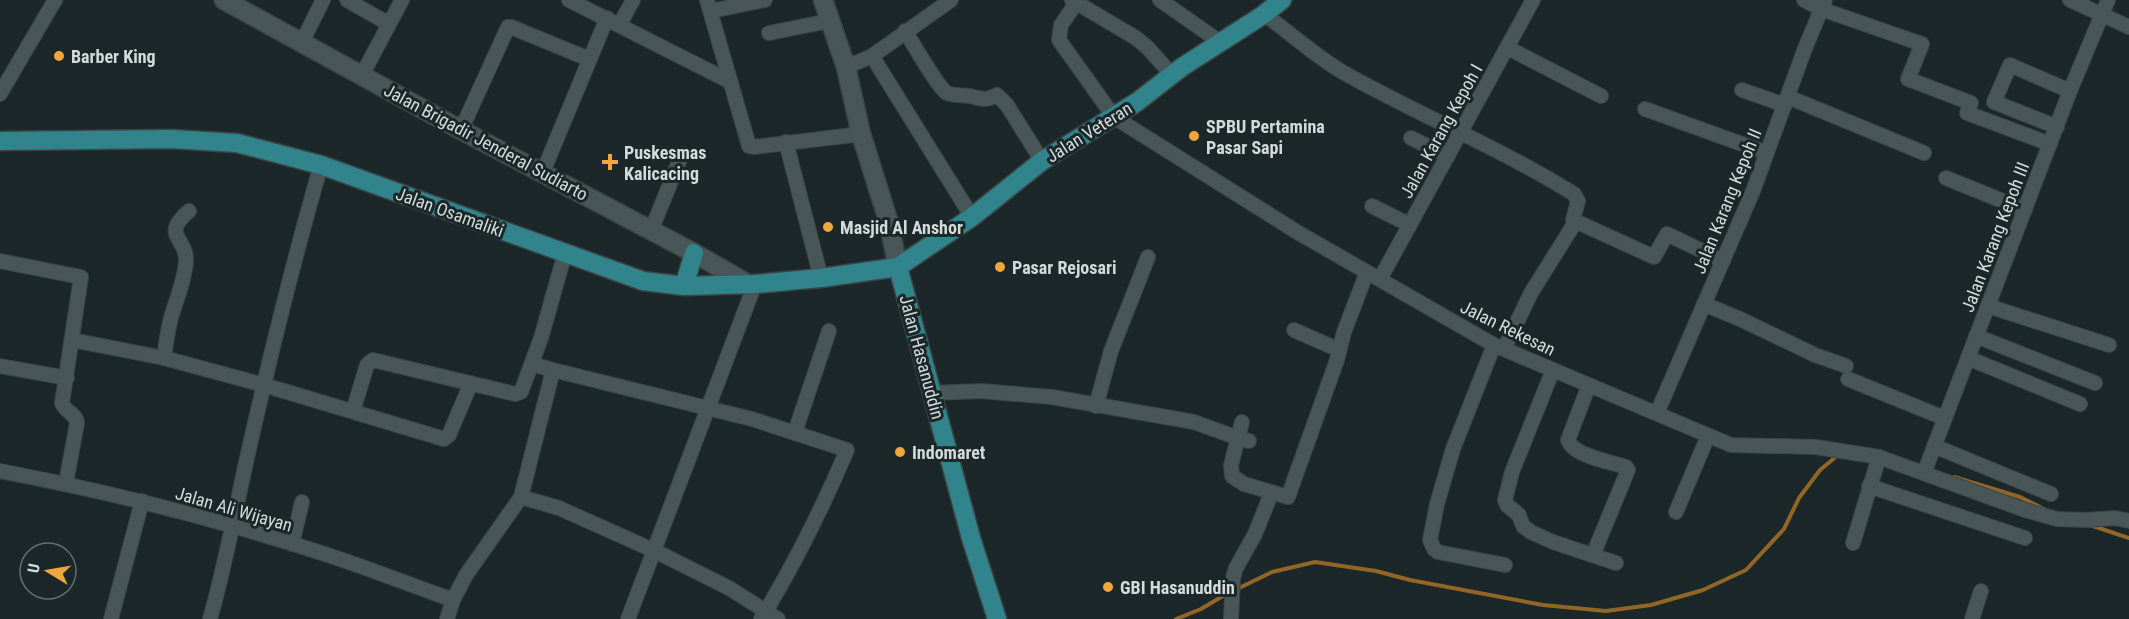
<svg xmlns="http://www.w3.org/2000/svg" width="2129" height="619" font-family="'Roboto Condensed',sans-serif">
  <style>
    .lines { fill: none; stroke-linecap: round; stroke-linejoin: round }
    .stream { stroke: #926626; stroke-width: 4 }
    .street-casing { stroke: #3b4546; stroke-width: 16 }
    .secondary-casing { stroke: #3b4546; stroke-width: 21 }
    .primary-casing { stroke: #3b4546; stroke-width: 21 }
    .street { stroke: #495657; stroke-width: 14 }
    .secondary { stroke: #495657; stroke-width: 18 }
    .primary { stroke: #31848b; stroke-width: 18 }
    .poi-dot { fill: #efa73d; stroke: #1b2728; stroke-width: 2 }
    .labels { text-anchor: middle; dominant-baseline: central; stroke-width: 6; stroke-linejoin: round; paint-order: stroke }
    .poi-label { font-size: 18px; font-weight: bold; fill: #d3dadb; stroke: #1b2728; text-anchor: start }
    .street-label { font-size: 18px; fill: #d3dadb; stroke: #1b2728 }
  </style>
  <rect width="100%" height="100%" fill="#1b2728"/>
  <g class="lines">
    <!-- stream -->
    <g class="stream">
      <polyline points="1954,477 2020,497 2046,510"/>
      <polyline points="2090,525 2129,538"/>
      <polyline points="1235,590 1272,572 1315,562 1376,571 1410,580 1543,605 1606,611 1651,605 1703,590 1746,570 1784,529 1799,498 1820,470 1838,455"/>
      <polyline points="1176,619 1201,609 1228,593"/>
    </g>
    <!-- street casing -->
    <g class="street-casing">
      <g id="street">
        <polyline points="347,0 389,24"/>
        <polyline points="569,0 729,81"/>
        <polyline points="707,0 749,146 754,147 861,134"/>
        <polyline points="1072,0 1136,38 1148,48 1172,75"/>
        <polyline points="1160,0 1220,42"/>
        <polyline points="1804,0 1821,9 1922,44 1908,79 1971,103 1967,113 2050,144"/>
        <polyline points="2070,0 2129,27"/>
        <polyline points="1076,3 1061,25 1059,40 1114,117 1297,232 1494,345 1731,445 1816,447 1879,457 2025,510 2057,519 2086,520 2115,518 2129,521"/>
        <polyline points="711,11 765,0"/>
        <path d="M 1264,14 C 1289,32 1319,59 1346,74 C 1421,116 1500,148 1574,194 L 1578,201 L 1573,220 L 1654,257 L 1667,234 L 1723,261"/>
        <polyline points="620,24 633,0"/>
        <path d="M 905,31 C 913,43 938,88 947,93 C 954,96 963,95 970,96 C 981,99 986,101 997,95 L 1007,105 L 1042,161"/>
        <polyline points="769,33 829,21"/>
        <polyline points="302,42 323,0"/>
        <polyline points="1508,48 1601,96"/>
        <polyline points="872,56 972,217"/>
        <polyline points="846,67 872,56 951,0"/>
        <polyline points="362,75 402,0"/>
        <polyline points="1742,90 1785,105"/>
        <polyline points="0,94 55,0"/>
        <polyline points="1788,97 1924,153"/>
        <polyline points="1645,109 1767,153"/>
        <polyline points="2057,127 1994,102 2010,65 2070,91"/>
        <polyline points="461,130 508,27 511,27 589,59"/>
        <polyline points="1411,138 1448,156"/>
        <polyline points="786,142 821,278"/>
        <polyline points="542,174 607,18"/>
        <polyline points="1946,178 2025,210"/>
        <polyline points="1372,206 1410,225"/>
        <polyline points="651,231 682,154"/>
        <path d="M 0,261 L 81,277 L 62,403 C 65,412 76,413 77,423 L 66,483"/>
        <polyline points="1380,279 1533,0"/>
        <polyline points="1704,304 1740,319 1815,355 1846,366"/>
        <polyline points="1988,306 2109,345"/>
        <polyline points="1294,330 1339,350"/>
        <polyline points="1976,336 2095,383"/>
        <polyline points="72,340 164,358 264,385 444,439 449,435 471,383"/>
        <polyline points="1494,345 1453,449 1437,504 1430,540 1434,549 1438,552 1505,565"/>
        <polyline points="1504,349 1531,293 1576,221"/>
        <path d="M 164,358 C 166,343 168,326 173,311 C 178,296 185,278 186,261 C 187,237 160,236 189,211"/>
        <polyline points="1968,358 2080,404"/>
        <polyline points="0,366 67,378"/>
        <path d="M 553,370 L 752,419 L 847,450 C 822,509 794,565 761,619"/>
        <polyline points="1553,370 1512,472 1505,500 1507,505 1519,515 1523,526 1531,532 1553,542 1616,563"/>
        <polyline points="1848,379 1944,418"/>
        <path d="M 1589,385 L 1568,440 C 1573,456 1611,462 1626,467 L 1628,470 L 1593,555"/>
        <polyline points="932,393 981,391 1052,397 1194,422 1238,438 1231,465 1232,476 1244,484 1288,497 1337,360 1344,332 1367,272"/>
        <polyline points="1096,406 1111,351 1148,257"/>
        <polyline points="353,411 367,365 373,360 515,394 521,392 541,338 565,253"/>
        <polyline points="1657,413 1753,191 1804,51 1825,0"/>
        <polyline points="1242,422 1238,438 1249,441"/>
        <polyline points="795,432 829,331"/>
        <polyline points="1934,446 2051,494"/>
        <path d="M 0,471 C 111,492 221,520 328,555 C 370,569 411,585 453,600"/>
        <polyline points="1924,473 2070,91 2108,0"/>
        <polyline points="1869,486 2025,538"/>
        <polyline points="521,497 559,508 655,551 729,588 778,619"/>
        <polyline points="1676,512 1708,436"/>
        <polyline points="1853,543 1879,457"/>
        <polyline points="292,544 302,502"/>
        <polyline points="111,619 142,501"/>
        <path d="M 210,619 C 225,566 235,512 247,458 C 269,360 293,262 321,165"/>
        <polyline points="447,619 453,600 466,575 521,497 553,370 532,364"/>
        <polyline points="628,619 755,284"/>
        <polyline points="1231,619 1233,578 1236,568 1255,534 1271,494"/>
        <polyline points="1972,619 1981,591"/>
      </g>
    </g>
    <!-- secondary casing -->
    <g class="secondary-casing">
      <g id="secondary">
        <polyline points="224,0 461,130 694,253 748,284"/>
        <polyline points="823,0 846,67 861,134 888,220 898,267"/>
      </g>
    </g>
    <!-- primary casing -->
    <g class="primary-casing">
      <g id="primary">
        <polyline points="0,141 171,139 237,143 321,165 643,281 684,286 755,284 821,278 898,267 972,217 1042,161 1137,102 1182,67 1263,15 1282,0"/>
        <polyline points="898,267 971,538 997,619"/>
        <polyline points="684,286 694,253"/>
      </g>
    </g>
    <!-- street -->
    <use href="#street" class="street"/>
    <!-- secondary -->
    <use href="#secondary" class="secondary"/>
    <!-- primary -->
    <use href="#primary" class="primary"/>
  </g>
  <!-- markers -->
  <g class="poi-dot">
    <circle cx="59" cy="56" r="6"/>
    <circle cx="1194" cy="136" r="6"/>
    <path d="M607 153h6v6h6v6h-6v6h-6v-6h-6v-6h6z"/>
    <circle cx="828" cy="227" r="6"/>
    <circle cx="1000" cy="267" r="6"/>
    <circle cx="900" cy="452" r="6"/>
    <circle cx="1108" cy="587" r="6"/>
  </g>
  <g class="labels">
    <!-- poi labels -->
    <g class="poi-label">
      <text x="71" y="56">Barber King</text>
      <text x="1206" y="126">SPBU Pertamina<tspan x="1206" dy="21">Pasar Sapi</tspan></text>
      <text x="624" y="152">Puskesmas<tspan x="624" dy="21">Kalicacing</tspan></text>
      <text x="840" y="227">Masjid Al Anshor</text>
      <text x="1012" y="267">Pasar Rejosari</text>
      <text x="912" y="452">Indomaret</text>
      <text x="1120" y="587">GBI Hasanuddin</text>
    </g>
    <!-- street labels -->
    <g class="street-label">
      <text transform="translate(1441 131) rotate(-61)">Jalan Karang Kepoh I</text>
      <text transform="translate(1089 132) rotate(-32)">Jalan Veteran</text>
      <text transform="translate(486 142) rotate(28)">Jalan Brigadir Jenderal Sudiarto</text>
      <text transform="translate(1727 201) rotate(-68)">Jalan Karang Kepoh II</text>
      <text transform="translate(450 212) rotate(20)">Jalan Osamaliki</text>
      <text transform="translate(1995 237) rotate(-69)">Jalan Karang Kepoh III</text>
      <text transform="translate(1508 328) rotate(26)">Jalan Rekesan</text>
      <text transform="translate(922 357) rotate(75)">Jalan Hasanuddin</text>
      <text transform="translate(234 509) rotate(16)">Jalan Ali Wijayan</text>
    </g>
  </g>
  <!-- north arrow -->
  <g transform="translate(48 571) rotate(281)"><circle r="28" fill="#1b2728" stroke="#656f70" stroke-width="1.5"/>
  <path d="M0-4.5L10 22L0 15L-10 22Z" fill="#efa73d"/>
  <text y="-9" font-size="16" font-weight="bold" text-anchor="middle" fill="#d3dadb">U</text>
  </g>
</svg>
